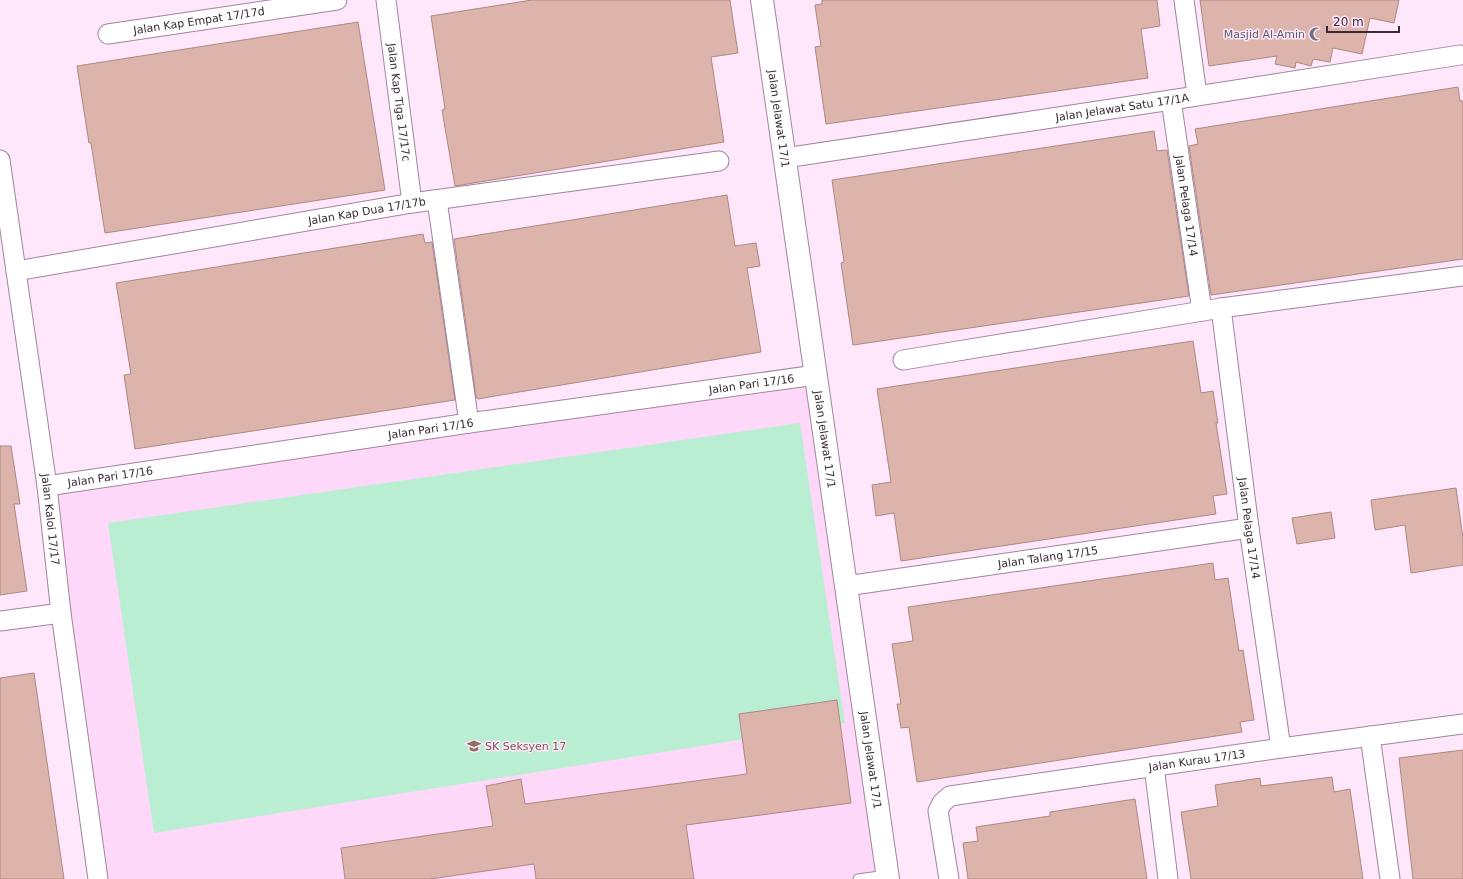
<svg xmlns="http://www.w3.org/2000/svg" width="1463" height="879" font-family="'DejaVu Sans',sans-serif">
  <style>
    .built { fill: #fdd8f9 }
    .pitch { fill: #baeed3 }
    .building { fill: #ddb4ac; stroke: #ae8881 }
    .lines { fill: none; stroke-linecap: round; stroke-linejoin: round }
    .service-casing { stroke: #a0859e; stroke-width: 11 }
    .minor-casing { stroke: #a0859e; stroke-width: 21 }
    .tertiary-casing { stroke: #a0859e; stroke-width: 24 }
    .service { stroke: #fff; stroke-width: 9 }
    .minor { stroke: #fff; stroke-width: 19 }
    .tertiary { stroke: #fff; stroke-width: 22 }
    .labels { text-anchor: middle; dominant-baseline: central; stroke-width: 3; stroke-linejoin: round; paint-order: stroke }
    .street-label { font-size: 11px; fill: #362a34; stroke: #fee6fb }
    .worship-label { font-size: 11px; fill: #5b616d; stroke: #fee6fb; text-anchor: end }
    .education-label { font-size: 11px; fill: #785e54; stroke: #fee6fb; text-anchor: start }
  </style>
  <rect width="100%" height="100%" fill="#fee6fb"/>
  <!-- built -->
  <polygon class="built" points="816,375 888,879 98,879 47,486"/>
  <!-- pitch -->
  <polygon class="pitch" points="800,423 845,723 154,833 108,523"/>
  <!-- building -->
  <g class="building">
    <polygon points="532,0 730,0 738,53 711,57 724,142 455,186 442,110 445,109 431,16"/>
    <polygon points="822,0 1157,0 1160,26 1141,29 1148,78 826,124 815,47 821,46 815,5 822,4"/>
    <polygon points="1200,0 1399,0 1394,23 1370,18 1362,54 1333,48 1330,62 1313,59 1311,66 1296,62 1295,68 1275,64 1277,56 1209,66"/>
    <polygon points="358,22 385,190 105,233 91,143 89,143 77,66"/>
    <polygon points="1458,87 1460,101 1463,101 1463,259 1211,295 1189,146 1198,144 1195,129"/>
    <polygon points="1154,131 1157,151 1167,150 1189,296 853,345 841,263 844,262 832,180"/>
    <polygon points="727,195 735,246 756,243 760,266 747,268 761,352 501,395 478,399 476,397 454,239"/>
    <polygon points="423,234 425,243 432,242 455,400 135,449 124,375 131,374 116,283"/>
    <polygon points="1193,341 1201,393 1213,391 1218,423 1216,423 1227,494 1213,496 1216,514 901,561 894,513 876,516 872,485 891,482 877,389"/>
    <polygon points="0,446 11,446 20,504 14,504 27,591 0,595"/>
    <polygon points="1456,488 1463,538 1463,565 1411,573 1405,525 1375,530 1371,500"/>
    <polygon points="1331,512 1335,538 1297,544 1292,518"/>
    <polygon points="1213,563 1215,580 1228,578 1239,651 1243,650 1254,720 1240,722 1242,732 917,782 909,727 901,728 897,704 901,704 892,644 913,641 908,607"/>
    <polygon points="34,673 64,879 0,879 0,678"/>
    <polygon points="837,700 851,803 686,825 694,879 536,879 534,864 430,879 345,879 341,848 493,826 486,786 521,779 525,804 747,774 739,714"/>
    <polygon points="1463,750 1463,879 1413,879 1399,758"/>
    <polygon points="1332,777 1334,792 1350,789 1363,879 1191,879 1181,812 1218,806 1215,785 1260,778 1261,786"/>
    <polygon points="1135,799 1147,879 968,879 963,843 978,841 976,827 1050,816 1050,812"/>
  </g>
  <g class="lines">
    <!-- service casing -->
    <g class="service-casing">
      <polyline id="service" points="858,879 887,875"/>
    </g>
    <!-- minor casing -->
    <g class="minor-casing">
      <g id="minor">
        <path id="s1" d="M 386,0 L 412,203"/>
        <polyline points="1184,0 1197,95"/>
        <path id="s2" d="M 108,34 L 337,0"/>
        <path id="s3" d="M 1171,100 L 1202,311"/>
        <path id="s4" d="M 785,158 L 1171,100 L 1460,55"/>
        <path id="s5" d="M 0,160 L 47,486 L 61,613 L 98,879"/>
        <polyline points="437,200 469,423"/>
        <path id="s6" d="M 16,271 L 412,203 L 719,161"/>
        <path id="s7" d="M 1221,308 L 1249,528 L 1281,748"/>
        <polyline points="903,360 1221,308 1463,276"/>
        <path id="s8" d="M 47,486 L 469,423 L 816,375"/>
        <path id="s9" d="M 846,586 L 1249,528"/>
        <polyline points="0,621 61,613"/>
        <polyline points="1370,736 1390,879"/>
        <polyline points="1154,766 1168,879"/>
        <path id="s10" d="M 949,879 L 938,811 L 942,803 L 950,796 L 1281,748 L 1463,724"/>
      </g>
    </g>
    <!-- tertiary casing -->
    <g class="tertiary-casing">
      <g id="tertiary">
        <path id="s11" d="M 762,0 L 888,879"/>
      </g>
    </g>
    <!-- service -->
    <use href="#service" class="service"/>
    <!-- minor -->
    <use href="#minor" class="minor"/>
    <!-- tertiary -->
    <use href="#tertiary" class="tertiary"/>
  </g>
  <!-- icons -->
  <defs>
    <g id="mosque-bare" transform="scale(1.08)"><path d="M3.5-4.9A6 6 0 1 0 3.5 4.9A5 5 0 1 1 3.5-4.9Z" fill="#6b7280" stroke="#fee6fb" stroke-width="2.5" paint-order="stroke"/></g>
    <g id="school-bare" transform="scale(1.08)"><path d="M0-5L7-2L0 1L-7-2ZM-4 1L0 2.5L4 1V4Q0 6-4 4Z" fill="#8d6e63" stroke="#fee6fb" stroke-width="2.5" paint-order="stroke"/></g>
  </defs>
  <g fill-rule="evenodd">
    <use href="#mosque-bare" x="1316" y="34"/>
    <use href="#school-bare" x="474" y="746"/>
  </g>
  <g class="labels">
    <!-- street labels -->
    <g class="street-label">
      <text stroke="none"><textPath href="#s2" startOffset="92">Jalan Kap Empat 17/17d</textPath></text>
      <text stroke="none"><textPath href="#s1" startOffset="103">Jalan Kap Tiga 17/17c</textPath></text>
      <text stroke="none"><textPath href="#s4" startOffset="341">Jalan Jelawat Satu 17/1A</textPath></text>
      <text stroke="none"><textPath href="#s11" startOffset="120">Jalan Jelawat 17/1</textPath></text>
      <text stroke="none"><textPath href="#s3" startOffset="107">Jalan Pelaga 17/14</textPath></text>
      <text stroke="none"><textPath href="#s6" startOffset="356">Jalan Kap Dua 17/17b</textPath></text>
      <text stroke="none"><textPath href="#s8" startOffset="712">Jalan Pari 17/16</textPath></text>
      <text stroke="none"><textPath href="#s8" startOffset="388">Jalan Pari 17/16</textPath></text>
      <text stroke="none"><textPath href="#s11" startOffset="444">Jalan Jelawat 17/1</textPath></text>
      <text stroke="none"><textPath href="#s8" startOffset="64">Jalan Pari 17/16</textPath></text>
      <text stroke="none"><textPath href="#s5" startOffset="363">Jalan Kaloi 17/17</textPath></text>
      <text stroke="none"><textPath href="#s7" startOffset="222">Jalan Pelaga 17/14</textPath></text>
      <text stroke="none"><textPath href="#s9" startOffset="204">Jalan Talang 17/15</textPath></text>
      <text stroke="none"><textPath href="#s11" startOffset="768">Jalan Jelawat 17/1</textPath></text>
      <text stroke="none"><textPath href="#s10" startOffset="338">Jalan Kurau 17/13</textPath></text>
    </g>
    <!-- worship labels -->
    <g class="worship-label">
      <text x="1305" y="34">Masjid Al-Amin</text>
    </g>
    <!-- education labels -->
    <g class="education-label">
      <text x="485" y="746">SK Seksyen 17</text>
    </g>
  </g>
  <!-- scale -->
  <path d="M1327 26v6h72v-6" fill="none" stroke="#362a34" stroke-width="2"/>
  <text x="1333" y="26" font-size="12" fill="#362a34" stroke="#fee6fb" stroke-width="3" paint-order="stroke">20 m</text>
</svg>
